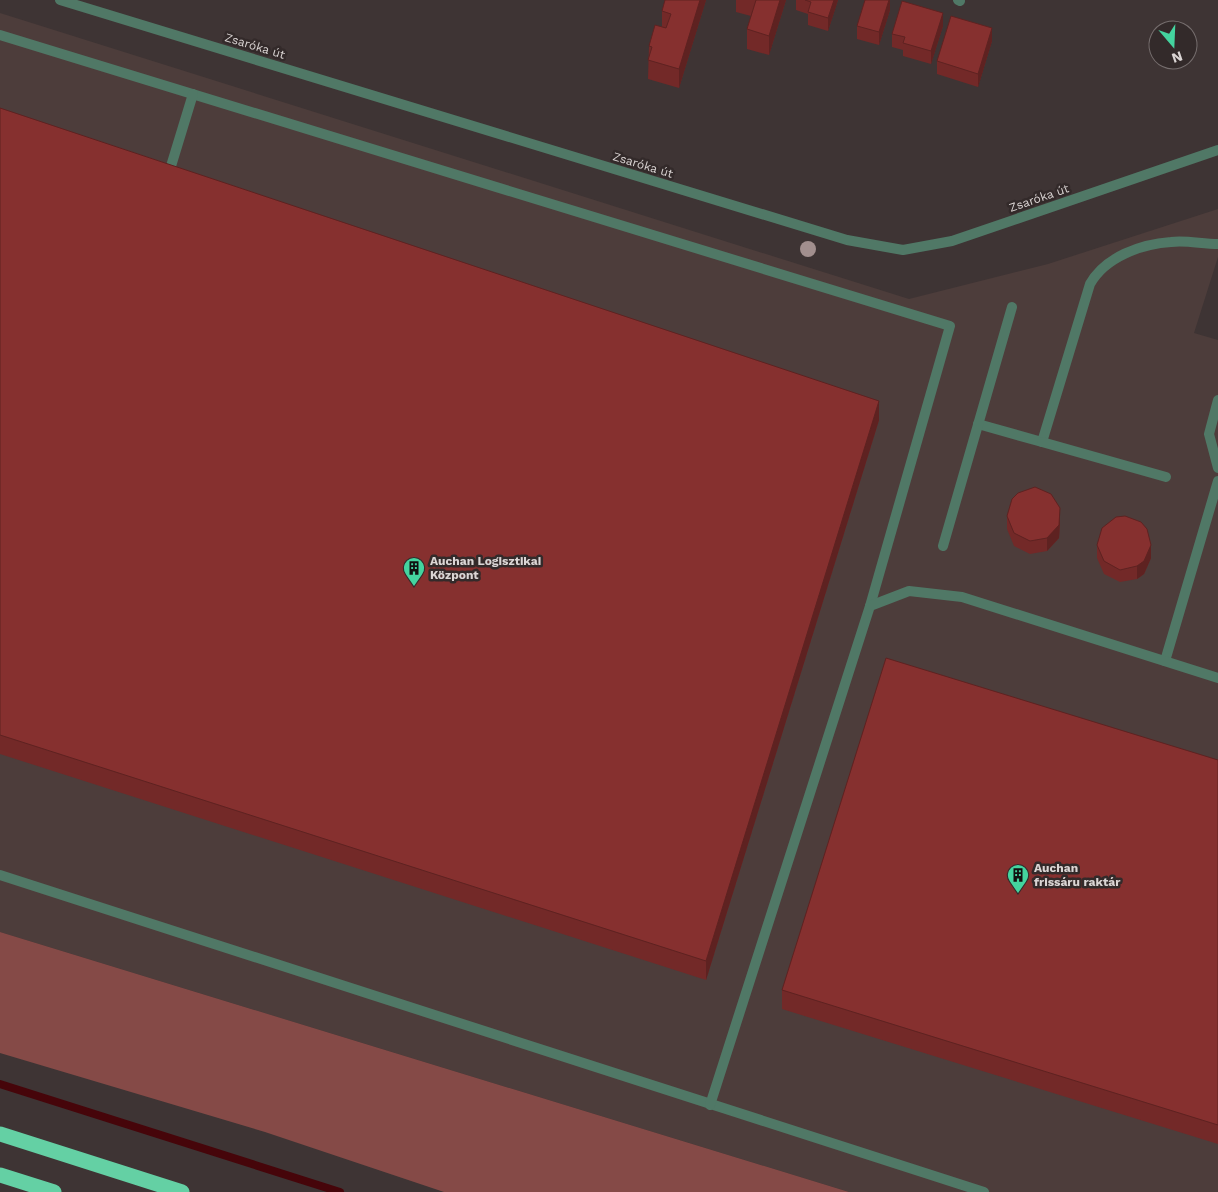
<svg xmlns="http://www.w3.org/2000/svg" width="1218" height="1192" font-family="'Work Sans',sans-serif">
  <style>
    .built { fill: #4d3d3b }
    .green { fill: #854a47 }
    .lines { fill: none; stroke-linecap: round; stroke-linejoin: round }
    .stream { stroke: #46050a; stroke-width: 8 }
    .lane { stroke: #507866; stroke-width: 10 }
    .street { stroke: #507866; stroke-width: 10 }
    .highway { stroke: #64d0a4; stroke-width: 15 }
    .tree { fill: #a28f8e }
    .wall { fill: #732928 }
    .shaded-wall { fill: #5e2221 }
    .building { fill: #86302f; stroke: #5e2221 }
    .labels { text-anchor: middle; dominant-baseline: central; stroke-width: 5; stroke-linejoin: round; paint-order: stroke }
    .street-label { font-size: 12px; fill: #dbd5d4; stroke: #332a2a }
    .poi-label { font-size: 12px; font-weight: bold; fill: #dbd5d4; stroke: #332a2a; text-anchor: start }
  </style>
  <rect width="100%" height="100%" fill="#3e3434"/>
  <!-- built -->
  <polygon class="built" points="0,13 909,299 1048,264 1218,209 1218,257 1194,333 1218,340 1218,1192 849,1192 0,932"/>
  <!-- green -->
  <polygon class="green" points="0,932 849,1192 444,1192 265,1132 0,1053"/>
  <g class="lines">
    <!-- stream -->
    <polyline class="stream" points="0,1084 340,1192"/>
    <!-- lane -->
    <g class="lane">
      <polyline points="60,0 847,240 903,250 952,241 1218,150"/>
      <polyline points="0,35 950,326 870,606"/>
      <polyline points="168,176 193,94"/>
      <polyline points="1218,400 1209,434 1218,468"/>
      <path d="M 978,424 L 1042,442 L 1090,284 C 1105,257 1141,244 1171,242 C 1186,240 1202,244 1218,244"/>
      <polyline points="1042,442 1166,477"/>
      <polyline points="943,546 1012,307"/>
      <polyline points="1165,661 1218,481"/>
      <polyline points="0,875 984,1192"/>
      <polyline points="710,1105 870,606 909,591 962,597 1218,678"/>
    </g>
    <!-- street -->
    <polyline class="street" points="958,0 960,1"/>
    <!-- highway -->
    <g class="highway">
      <polyline points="0,1134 182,1192"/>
      <polyline points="0,1175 54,1192"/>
    </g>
  </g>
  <!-- trees -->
  <circle class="tree" cx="808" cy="249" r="8"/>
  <!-- wall -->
  <g class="wall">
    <polygon points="665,0 706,0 679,88 648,79 649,46 662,27 662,11"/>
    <polygon points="736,0 786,0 769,55 747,49 747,29 751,16 736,12"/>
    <polygon points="796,0 838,0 828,31 808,25 808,14 796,10"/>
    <polygon points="890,0 890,10 879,45 857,39 857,26"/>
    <polygon points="943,26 931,64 903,56 903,50 892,47 892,34"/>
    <polygon points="992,41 978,87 937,74 937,61"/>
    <polygon points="0,108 879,420 706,980 0,754"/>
    <polygon points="1007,516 1060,521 1059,538 1047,551 1030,554 1014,546 1007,529"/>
    <polygon points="1097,545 1151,558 1144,574 1137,579 1120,582 1104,574 1097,558"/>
    <polygon points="1218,760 1218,1144 782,1009 782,990"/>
  </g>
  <!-- shaded-wall -->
  <g class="shaded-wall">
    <polygon points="700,0 706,0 679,88 679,69"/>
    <polygon points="780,0 786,0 769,55 769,36"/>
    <polygon points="834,0 838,0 828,31 828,18"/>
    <polygon points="889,0 890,0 890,10 879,45 879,32"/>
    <polygon points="943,13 943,26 931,64 931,51"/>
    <polygon points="992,28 992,41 978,87 978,74"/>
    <polygon points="879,401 879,420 706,980 706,961"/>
    <polygon points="1060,508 1060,521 1059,538 1047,551 1047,538"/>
    <polygon points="1151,545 1151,558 1144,574 1137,579 1137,566"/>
  </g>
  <!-- building -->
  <g class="building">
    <polygon points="665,0 700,0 679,69 648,60 652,47 649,46 655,25 666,28 671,14 662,11"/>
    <polygon points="756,0 780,0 769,36 747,29"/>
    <polygon points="805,0 834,0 828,18 808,12 811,2"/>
    <polygon points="865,0 889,0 879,32 857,26"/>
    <polygon points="902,1 943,13 931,51 903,43 905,37 892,34"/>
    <polygon points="951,16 992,28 978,74 937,61"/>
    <polygon points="0,108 879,401 706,961 0,735"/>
    <polygon points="1035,487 1051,494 1060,508 1059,525 1047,538 1030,541 1014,533 1007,516 1012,499 1018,493"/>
    <polygon points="1125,516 1141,522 1147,529 1151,545 1144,561 1137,566 1120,570 1104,561 1097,545 1102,528 1116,517"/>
    <polygon points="886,658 1218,760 1218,1125 782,990"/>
  </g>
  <!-- icons -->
  <defs>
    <g id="building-pin" transform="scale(1.125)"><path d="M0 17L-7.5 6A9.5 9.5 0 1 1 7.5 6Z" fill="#44d49f" stroke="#332a2a"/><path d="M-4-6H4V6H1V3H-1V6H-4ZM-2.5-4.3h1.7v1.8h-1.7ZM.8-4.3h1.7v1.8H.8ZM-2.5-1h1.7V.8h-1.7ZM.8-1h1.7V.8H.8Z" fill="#111"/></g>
  </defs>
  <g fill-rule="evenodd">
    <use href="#building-pin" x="414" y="568"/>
    <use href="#building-pin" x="1018" y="875"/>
  </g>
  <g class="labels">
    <!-- street labels -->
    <g class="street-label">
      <text transform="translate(255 46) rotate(17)">Zsaróka út</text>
      <text transform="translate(643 165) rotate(17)">Zsaróka út</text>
      <text transform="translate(1039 198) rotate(-19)">Zsaróka út</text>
    </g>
    <!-- poi labels -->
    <g class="poi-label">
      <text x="430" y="561">Auchan Logisztikai<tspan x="430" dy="14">Központ</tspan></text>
      <text x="1034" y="868">Auchan<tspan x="1034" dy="14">frissáru raktár</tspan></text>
    </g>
  </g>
  <!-- north arrow -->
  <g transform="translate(1173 45) rotate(161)"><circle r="24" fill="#332a2a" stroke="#766e6e"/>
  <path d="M0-4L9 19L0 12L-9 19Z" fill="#44d49f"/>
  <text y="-8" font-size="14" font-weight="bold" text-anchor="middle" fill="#dbd5d4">N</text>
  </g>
</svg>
